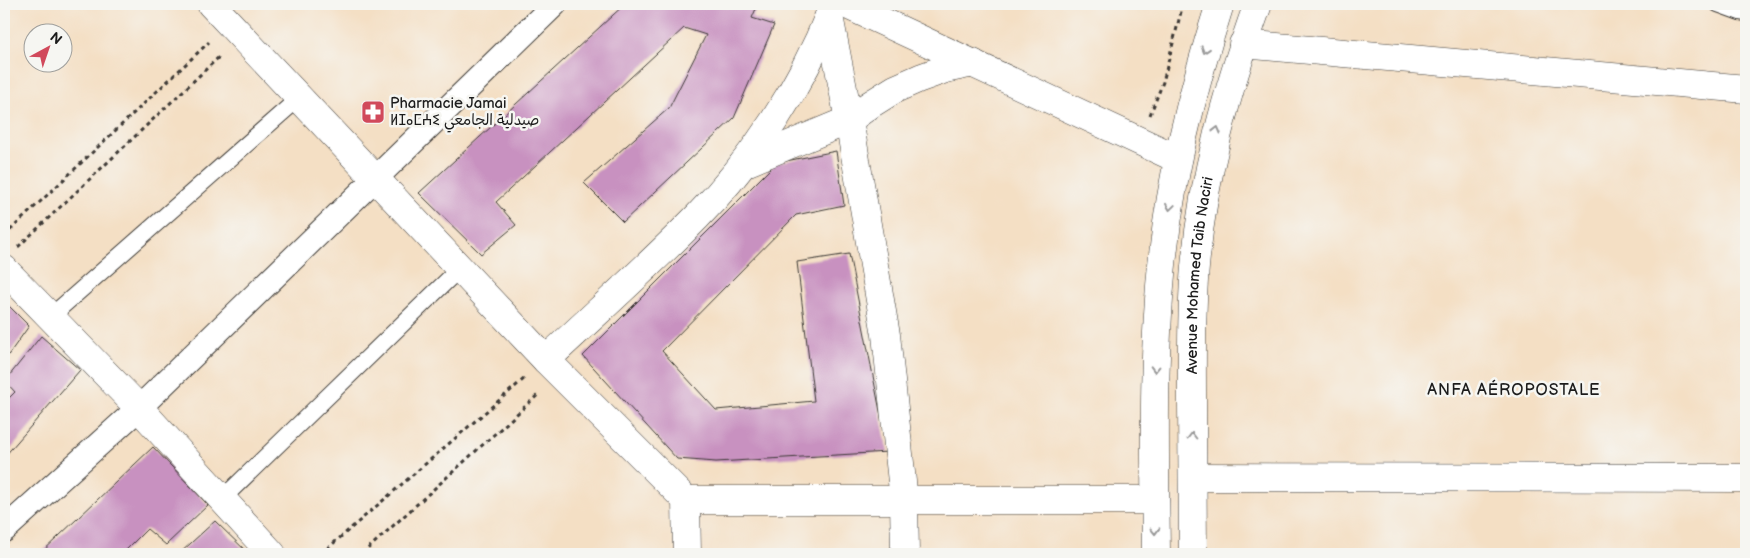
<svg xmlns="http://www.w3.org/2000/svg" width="1750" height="558" font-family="'Balsamiq Sans','Playpen Sans Arabic','Noto Sans Tifinagh',sans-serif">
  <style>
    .building { fill: #c891c0 }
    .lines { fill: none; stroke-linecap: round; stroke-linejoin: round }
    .service-casing { stroke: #3c3935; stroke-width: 18 }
    .pedestrian-casing { stroke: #3c3935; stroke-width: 26 }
    .minor-casing { stroke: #3c3935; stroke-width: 29 }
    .tertiary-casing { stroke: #3c3935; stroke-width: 29 }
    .path { stroke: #3c3935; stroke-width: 3; stroke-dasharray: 4 4; stroke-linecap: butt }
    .service { stroke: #fff; stroke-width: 16 }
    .pedestrian { stroke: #fff; stroke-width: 24 }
    .minor { stroke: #fff; stroke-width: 28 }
    .tertiary { stroke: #fff; stroke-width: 28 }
    .oneway { stroke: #999 }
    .labels { text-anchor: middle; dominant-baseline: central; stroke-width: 5; stroke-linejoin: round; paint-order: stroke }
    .poi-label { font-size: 15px; fill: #1c1c1c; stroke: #f6f6f2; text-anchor: start }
    .street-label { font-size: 15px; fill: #1c1c1c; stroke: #f6f6f2 }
    .neighbourhood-label { font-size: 16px; letter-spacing: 1px; fill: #1c1c1c; stroke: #f6f6f2 }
  </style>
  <rect width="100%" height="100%" fill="#f6f6f2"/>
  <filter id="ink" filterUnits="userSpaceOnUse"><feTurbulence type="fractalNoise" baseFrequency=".02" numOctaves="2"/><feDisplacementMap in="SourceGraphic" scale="10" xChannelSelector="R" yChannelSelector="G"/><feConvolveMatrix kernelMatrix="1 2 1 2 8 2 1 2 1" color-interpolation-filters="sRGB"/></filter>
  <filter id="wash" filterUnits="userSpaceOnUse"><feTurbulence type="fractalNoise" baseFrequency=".0096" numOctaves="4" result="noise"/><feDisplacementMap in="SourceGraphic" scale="20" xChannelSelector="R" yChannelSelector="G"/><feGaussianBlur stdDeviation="1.12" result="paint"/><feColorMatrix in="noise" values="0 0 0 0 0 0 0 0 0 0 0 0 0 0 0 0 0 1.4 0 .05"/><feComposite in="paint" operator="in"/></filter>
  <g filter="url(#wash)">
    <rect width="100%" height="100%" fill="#f4dfc4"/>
    <g id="blocks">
      <!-- building -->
      <g class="building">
        <polygon points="625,4 758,4 752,18 774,25 734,118 623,222 584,183 669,108 706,35 684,28 496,202 516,225 481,254 419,193"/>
        <polygon points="836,151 844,205 796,215 662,351 716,410 814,401 797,262 849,254 888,452 716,462 677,459 583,356 776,163"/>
        <polygon points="4,301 29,326 4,361"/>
        <polygon points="41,336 80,370 4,457 4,403 15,392 5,381"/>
        <polygon points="153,447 208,505 166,545 147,529 122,554 40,554"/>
        <polygon points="215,521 249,554 179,554"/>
      </g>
    </g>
  </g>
  <g filter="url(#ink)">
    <use href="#blocks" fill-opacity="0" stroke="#3c3935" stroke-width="1"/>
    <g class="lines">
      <!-- service casing -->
      <g class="service-casing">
        <g id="service">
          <polyline points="1718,4 1740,12 1746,13"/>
          <polyline points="50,317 299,98"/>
          <polyline points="222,499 459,269"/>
        </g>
      </g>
      <!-- pedestrian casing -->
      <g class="pedestrian-casing">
        <polyline id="pedestrian" points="4,530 139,408 555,4"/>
      </g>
      <!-- minor casing -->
      <g class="minor-casing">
        <g id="minor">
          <polyline points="211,4 546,360 686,500 687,554"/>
          <polyline points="845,4 1178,159"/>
          <polyline points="829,16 849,120 886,335 904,500 905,554"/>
          <polyline points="1243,44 1746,89"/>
          <polyline points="743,164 849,120 871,104 895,89 920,78 945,69 973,63"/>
          <polyline points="4,269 139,408 272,554"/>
          <path d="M 546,360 C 596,313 649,266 697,217 C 753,160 802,85 831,11"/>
          <polyline points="1193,477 1746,478"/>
          <polyline points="686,500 1155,500"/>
        </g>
      </g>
      <!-- tertiary casing -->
      <g class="tertiary-casing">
        <g id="tertiary">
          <path d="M 1156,554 C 1155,454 1152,354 1163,255 C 1172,169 1194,85 1220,4"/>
          <path id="s1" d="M 1193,554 C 1193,503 1192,451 1192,399 C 1192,355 1191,311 1195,267 C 1203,176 1227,90 1258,4"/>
        </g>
      </g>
      <!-- path -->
      <g class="path">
        <polyline points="1150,115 1163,82 1183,4"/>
        <polyline points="4,236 209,42"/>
        <polyline points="18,247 221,55"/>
        <polyline points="321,554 525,378"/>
        <polyline points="362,554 540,393"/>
      </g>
      <!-- service -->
      <use href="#service" class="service"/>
      <!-- pedestrian -->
      <use href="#pedestrian" class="pedestrian"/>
      <!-- minor -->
      <use href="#minor" class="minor"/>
      <!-- tertiary -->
      <use href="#tertiary" class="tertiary"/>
    </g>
    <!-- one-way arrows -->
    <defs><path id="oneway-chevron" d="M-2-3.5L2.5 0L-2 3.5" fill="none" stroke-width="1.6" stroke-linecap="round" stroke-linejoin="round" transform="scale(1.25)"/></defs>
    <g class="oneway">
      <use href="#oneway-chevron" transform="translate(1205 50) rotate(107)"/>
      <use href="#oneway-chevron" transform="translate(1217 130) rotate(-76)"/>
      <use href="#oneway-chevron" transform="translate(1170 207) rotate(98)"/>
      <use href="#oneway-chevron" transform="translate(1155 369) rotate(91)"/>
      <use href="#oneway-chevron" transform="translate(1192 436) rotate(-90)"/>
      <use href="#oneway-chevron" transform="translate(1155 531) rotate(89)"/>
    </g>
  </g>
  <!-- icons -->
  <defs>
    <g id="pharmacy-square" transform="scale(1.25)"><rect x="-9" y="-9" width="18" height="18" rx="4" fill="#d1495b" stroke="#f6f6f2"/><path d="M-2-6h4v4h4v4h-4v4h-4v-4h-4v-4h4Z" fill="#fff"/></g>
  </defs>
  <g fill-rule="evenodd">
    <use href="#pharmacy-square" x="373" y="112"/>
  </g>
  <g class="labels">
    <!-- poi labels -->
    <g class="poi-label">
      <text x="390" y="103">Pharmacie Jamai<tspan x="390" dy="17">ⵍⵊⴰⵎⵄⵉ صيدلية الجامعي</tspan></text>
    </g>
    <!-- street labels -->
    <g class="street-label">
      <text stroke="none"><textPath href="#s1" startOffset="279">Avenue Mohamed Taib Naciri</textPath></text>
    </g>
    <!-- neighbourhood labels -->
    <g class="neighbourhood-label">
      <text x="1514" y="390">ANFA AÉROPOSTALE</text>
    </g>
  </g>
  <!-- margin -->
  <rect width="1750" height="558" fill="none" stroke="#f6f6f2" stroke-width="20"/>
  <!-- north arrow -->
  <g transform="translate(48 48) rotate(40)"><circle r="24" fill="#f6f6f2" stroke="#9f9f9c"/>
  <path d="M0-4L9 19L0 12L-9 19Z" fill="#d1495b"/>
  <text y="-8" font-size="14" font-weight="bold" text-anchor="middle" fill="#1c1c1c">N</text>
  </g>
</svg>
